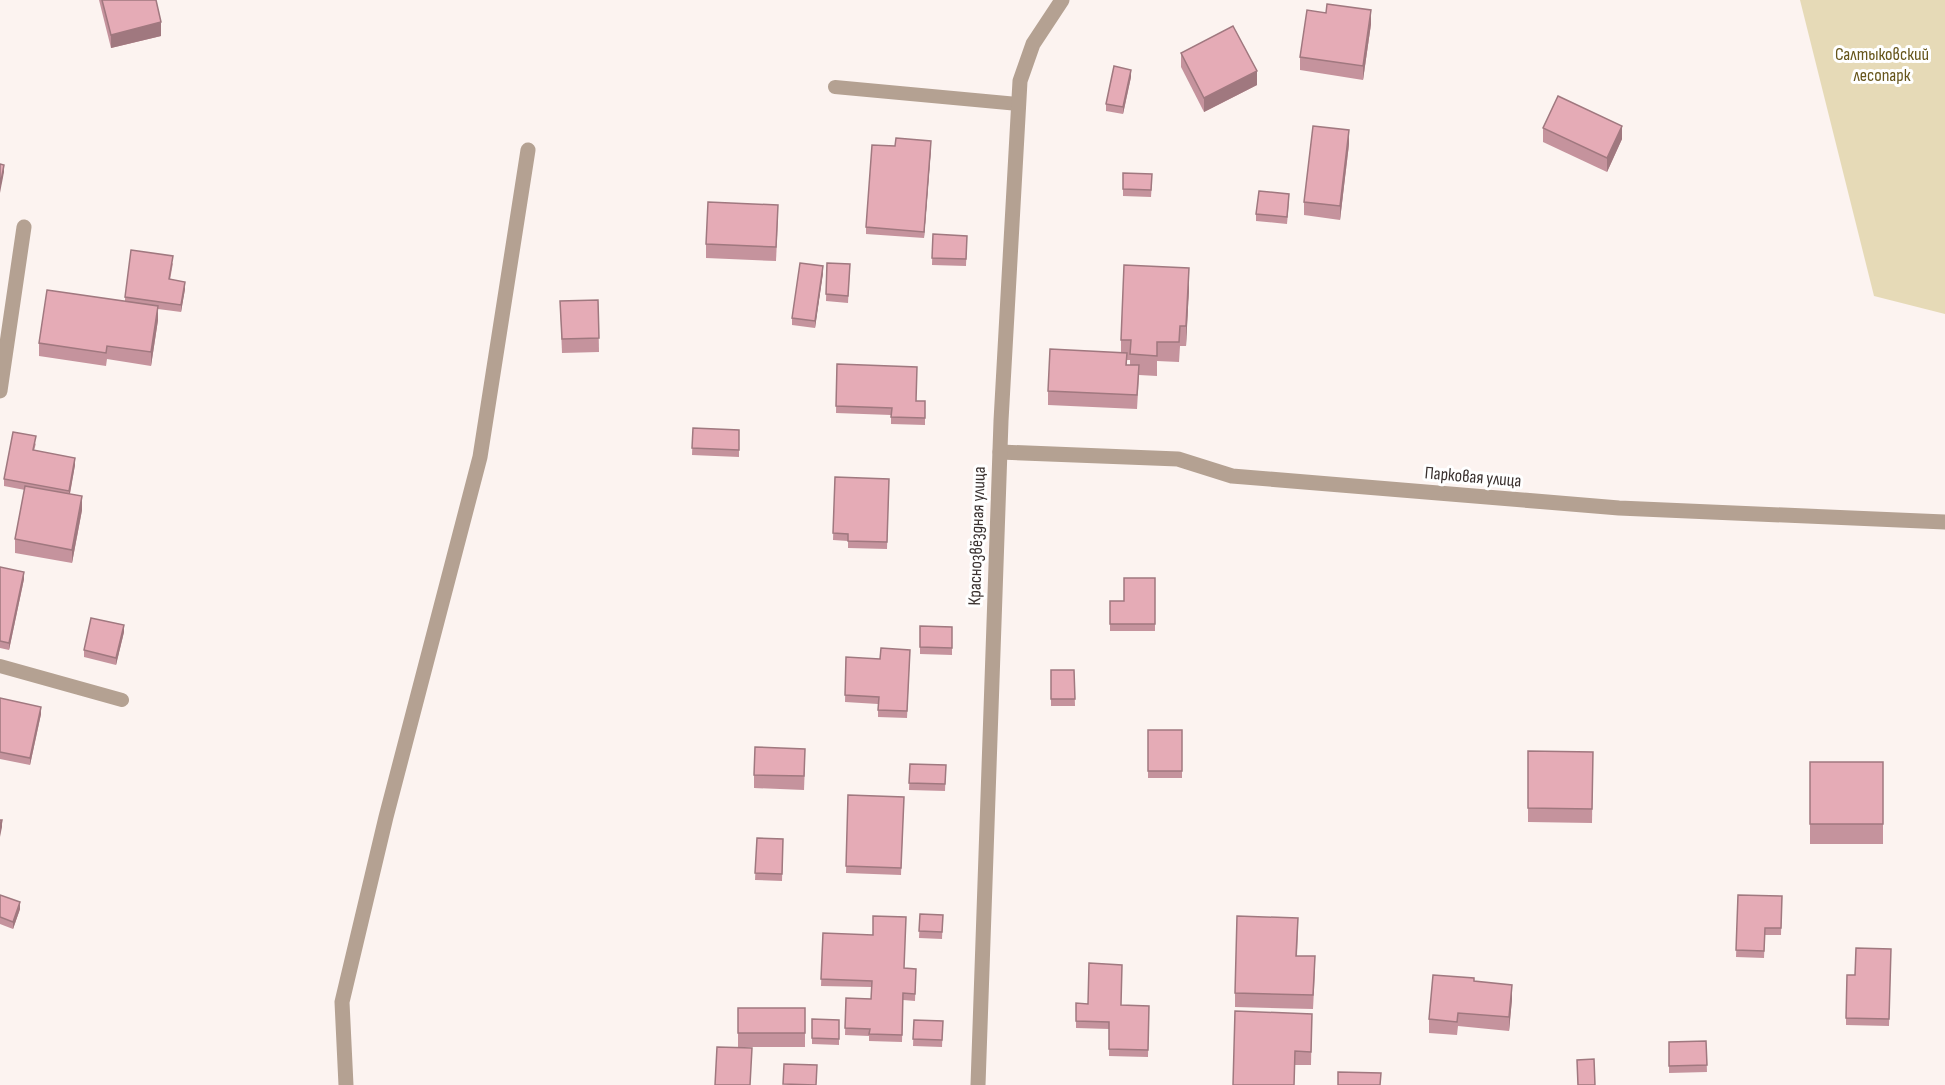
<svg xmlns="http://www.w3.org/2000/svg" width="1945" height="1085" font-family="'Sofia Sans Condensed',sans-serif">
  <style>
    .green { fill: #e6dab7 }
    .lines { fill: none; stroke-linecap: round; stroke-linejoin: round }
    .service { stroke: #b4a192; stroke-width: 14 }
    .minor { stroke: #b4a192; stroke-width: 15 }
    .wall { fill: #c5939d; fill-rule: evenodd }
    .shaded-wall { fill: #a0787f }
    .building { fill: #e5abb6; stroke: #a0787f; stroke-width: 1.5 }
    .labels { text-anchor: middle; dominant-baseline: central; stroke-width: 6; stroke-linejoin: round; paint-order: stroke }
    .park-label { font-size: 18px; fill: #66551b; stroke: #fff }
    .street-label { font-size: 18px; fill: #39302e; stroke: #fff }
  </style>
  <rect width="100%" height="100%" fill="#fcf3f0"/>
  <!-- green -->
  <polygon class="green" points="1800,0 1945,0 1945,314 1874,296"/>
  <g class="lines">
    <!-- service -->
    <g class="service">
      <polyline points="835,87 1019,104"/>
      <polyline points="0,666 122,700"/>
    </g>
    <!-- minor -->
    <g class="minor">
      <polyline points="0,391 24,227"/>
      <polyline points="1000,452 1178,459 1232,476 1619,508 1945,522"/>
      <polyline points="346,1085 342,1002 386,817 480,457 528,150"/>
      <polyline points="978,1085 1001,421 1020,81 1033,44 1062,0"/>
    </g>
  </g>
  <!-- wall -->
  <g class="wall">
    <polygon points="99,0 156,0 161,36 111,48"/>
    <polygon points="1371,24 1363,80 1300,70 1300,57"/>
    <polygon points="1181,53 1257,85 1204,112 1181,67"/>
    <polygon points="1131,77 1123,114 1106,111 1106,104"/>
    <polygon points="1543,128 1622,139 1607,172 1543,142"/>
    <polygon points="1349,144 1340,220 1304,215 1304,202"/>
    <polygon points="931,148 924,238 866,234 866,227"/>
    <polygon points="1123,173 1152,181 1151,197 1123,196"/>
    <polygon points="1289,201 1287,224 1256,221 1256,214"/>
    <polygon points="778,219 776,261 706,258 706,244"/>
    <polygon points="933,234 967,236 966,266 932,265"/>
    <polygon points="173,263 170,280 185,289 181,312 158,309 158,320 151,366 107,359 106,366 39,356 39,343 125,302 125,297"/>
    <polygon points="827,263 850,264 848,303 826,301"/>
    <polygon points="823,273 815,328 792,325 792,318"/>
    <path d="M 1189,288 L 1186,346 L 1180,346 L 1179,362 L 1157,361 L 1157,376 L 1139,375 L 1137,409 L 1048,405 L 1048,391 L 1121,353 L 1121,340 ZM 1127,360 L 1130,360 L 1130,365 L 1127,365 Z"/>
    <polygon points="598,300 599,352 562,353 560,301"/>
    <polygon points="837,364 916,401 925,401 925,425 891,424 891,415 836,413"/>
    <polygon points="693,428 739,430 739,457 692,455"/>
    <polygon points="36,443 34,451 75,465 70,494 82,510 72,563 15,553 15,539 25,490 4,486 4,479"/>
    <polygon points="835,477 889,479 887,549 848,548 848,541 833,540"/>
    <polygon points="0,567 24,579 9,650 0,648"/>
    <polygon points="1155,578 1155,631 1110,631 1110,601 1124,601"/>
    <polygon points="920,626 952,627 952,655 920,654"/>
    <polygon points="124,632 116,665 84,657 84,650"/>
    <polygon points="910,650 907,718 878,717 878,704 845,702 846,657 880,659"/>
    <polygon points="1051,670 1074,670 1075,706 1051,706"/>
    <polygon points="0,698 41,714 30,765 0,759"/>
    <rect x="1148" y="730" width="34" height="48"/>
    <polygon points="1528,751 1593,752 1592,823 1528,822"/>
    <rect x="1810" y="762" width="73" height="82"/>
    <polygon points="805,763 804,790 754,788 754,775"/>
    <polygon points="910,764 946,765 945,791 909,790"/>
    <polygon points="848,795 904,797 901,875 846,873"/>
    <polygon points="757,838 783,839 782,881 755,880"/>
    <polygon points="0,895 20,909 13,929 0,924"/>
    <polygon points="1738,895 1782,896 1781,935 1765,935 1764,958 1736,957"/>
    <polygon points="920,914 943,915 942,939 919,938"/>
    <polygon points="1298,931 1297,956 1315,970 1313,1009 1235,1007 1235,993"/>
    <polygon points="823,933 905,968 916,969 915,1001 903,1000 902,1042 869,1041 869,1036 845,1035 846,998 871,999 871,987 821,986"/>
    <polygon points="1891,949 1889,1026 1846,1025 1846,1018 1855,975"/>
    <polygon points="1474,981 1512,999 1509,1031 1458,1026 1457,1035 1429,1033 1429,1019"/>
    <polygon points="1121,1005 1149,1006 1148,1057 1109,1056 1109,1029 1076,1028 1076,1021"/>
    <rect x="738" y="1008" width="67" height="39"/>
    <polygon points="1312,1014 1311,1065 1295,1065 1294,1085 1233,1085"/>
    <polygon points="812,1019 839,1020 839,1045 812,1044"/>
    <polygon points="914,1020 943,1021 942,1047 913,1046"/>
    <polygon points="1706,1041 1707,1072 1669,1073 1669,1042"/>
  </g>
  <!-- shaded-wall -->
  <g class="shaded-wall">
    <polygon points="1371,10 1371,24 1363,80 1363,66"/>
    <polygon points="161,22 161,36 111,48 111,35"/>
    <polygon points="1131,70 1131,77 1123,114 1123,107"/>
    <polygon points="1257,71 1257,85 1204,112 1204,98"/>
    <polygon points="1622,126 1622,139 1607,172 1607,158"/>
    <polygon points="1349,130 1349,144 1340,220 1340,206"/>
    <polygon points="931,141 931,148 924,238 924,232"/>
    <polygon points="4,165 4,172 0,193 0,186"/>
    <polygon points="823,266 823,273 815,328 815,321"/>
    <polygon points="1189,268 1189,288 1186,346 1186,326"/>
    <polygon points="185,282 185,289 181,312 181,305"/>
    <polygon points="158,306 158,320 151,366 151,352"/>
    <polygon points="75,458 75,465 69,498 69,491"/>
    <polygon points="82,496 82,510 72,563 72,550"/>
    <polygon points="24,572 24,579 9,650 9,643"/>
    <polygon points="124,625 124,632 116,665 116,658"/>
    <polygon points="41,707 41,714 30,765 30,758"/>
    <polygon points="2,820 2,827 0,837 0,830"/>
    <polygon points="20,902 20,909 13,929 13,922"/>
    <polygon points="1512,985 1512,999 1509,1031 1509,1017"/>
  </g>
  <!-- building -->
  <g class="building">
    <polygon points="102,0 156,0 161,22 111,35"/>
    <polygon points="1327,4 1371,10 1363,66 1300,57 1307,10 1326,13"/>
    <polygon points="1233,26 1257,71 1204,98 1181,53"/>
    <polygon points="1114,66 1131,70 1123,107 1106,104"/>
    <polygon points="1558,96 1622,126 1607,158 1543,128"/>
    <polygon points="1313,126 1349,130 1340,206 1304,202"/>
    <polygon points="896,138 931,141 924,232 866,227 872,145 895,146"/>
    <polygon points="0,164 4,165 0,186"/>
    <polygon points="1123,173 1152,174 1151,190 1123,189"/>
    <polygon points="1259,191 1289,194 1287,217 1256,214"/>
    <polygon points="708,202 778,205 776,247 706,244"/>
    <polygon points="933,234 967,236 966,259 932,258"/>
    <polygon points="131,250 173,256 169,279 185,282 181,305 125,297"/>
    <polygon points="800,263 823,266 815,321 792,318"/>
    <polygon points="827,263 850,264 848,296 826,294"/>
    <polygon points="1124,265 1189,268 1186,326 1180,326 1179,342 1157,342 1157,356 1130,354 1131,340 1121,340"/>
    <polygon points="47,290 158,306 151,352 107,346 106,353 39,343"/>
    <polygon points="598,300 599,338 562,339 560,301"/>
    <polygon points="1050,349 1127,353 1126,365 1139,365 1137,395 1048,391"/>
    <polygon points="837,364 917,367 916,401 925,401 925,418 891,417 892,408 836,406"/>
    <polygon points="693,428 739,430 739,450 692,448"/>
    <polygon points="13,432 36,436 33,450 75,458 69,491 4,479"/>
    <polygon points="835,477 889,479 887,542 848,541 848,534 833,533"/>
    <polygon points="25,486 82,496 72,550 15,539"/>
    <polygon points="0,567 24,572 9,643 0,641"/>
    <polygon points="1124,578 1155,578 1155,624 1110,624 1110,601 1124,601"/>
    <polygon points="91,618 124,625 116,658 84,650"/>
    <polygon points="920,626 952,627 952,648 920,647"/>
    <polygon points="881,648 910,650 907,711 878,710 879,697 845,695 846,657 880,659"/>
    <polygon points="1051,670 1074,670 1075,699 1051,699"/>
    <polygon points="0,698 41,707 30,758 0,752"/>
    <rect x="1148" y="730" width="34" height="41"/>
    <polygon points="755,747 805,749 804,776 754,775"/>
    <polygon points="1528,751 1593,752 1592,809 1528,808"/>
    <rect x="1810" y="762" width="73" height="62"/>
    <polygon points="910,764 946,765 945,784 909,783"/>
    <polygon points="848,795 904,797 901,868 846,866"/>
    <polygon points="0,820 2,820 0,830"/>
    <polygon points="757,838 783,839 782,874 755,873"/>
    <polygon points="0,895 20,902 13,922 0,917"/>
    <polygon points="1738,895 1782,896 1781,928 1765,928 1764,951 1736,950"/>
    <polygon points="920,914 943,915 942,932 919,931"/>
    <polygon points="873,916 906,917 904,968 916,969 915,994 903,993 902,1035 869,1034 870,1029 845,1028 846,998 871,999 872,981 821,979 823,933 873,935"/>
    <polygon points="1237,916 1298,918 1296,956 1315,956 1313,995 1235,993"/>
    <polygon points="1856,948 1891,949 1889,1019 1846,1018 1847,975 1855,975"/>
    <polygon points="1089,963 1122,965 1121,1005 1149,1006 1148,1050 1109,1049 1109,1022 1076,1021 1076,1003 1088,1004"/>
    <polygon points="1433,975 1474,978 1474,981 1512,985 1509,1017 1458,1013 1457,1022 1429,1019"/>
    <rect x="738" y="1008" width="67" height="25"/>
    <polygon points="1235,1011 1312,1014 1311,1052 1295,1051 1294,1085 1233,1085"/>
    <polygon points="812,1019 839,1020 839,1039 812,1038"/>
    <polygon points="914,1020 943,1021 942,1040 913,1039"/>
    <polygon points="1706,1041 1707,1065 1669,1066 1669,1042"/>
    <polygon points="717,1047 752,1048 750,1085 715,1085"/>
    <polygon points="1594,1059 1595,1085 1578,1085 1577,1060"/>
    <polygon points="784,1064 817,1065 816,1085 783,1084"/>
    <polygon points="1338,1072 1381,1073 1380,1085 1338,1085"/>
  </g>
  <g class="labels">
    <!-- park labels -->
    <g class="park-label">
      <text x="1882" y="54">Салтыковский<tspan x="1882" dy="21">лесопарк</tspan></text>
    </g>
    <!-- street labels -->
    <g class="street-label">
      <text transform="translate(1473 477) rotate(5)">Парковая улица</text>
      <text transform="translate(977 536) rotate(-88)">Краснозвёздная улица</text>
    </g>
  </g>
</svg>
